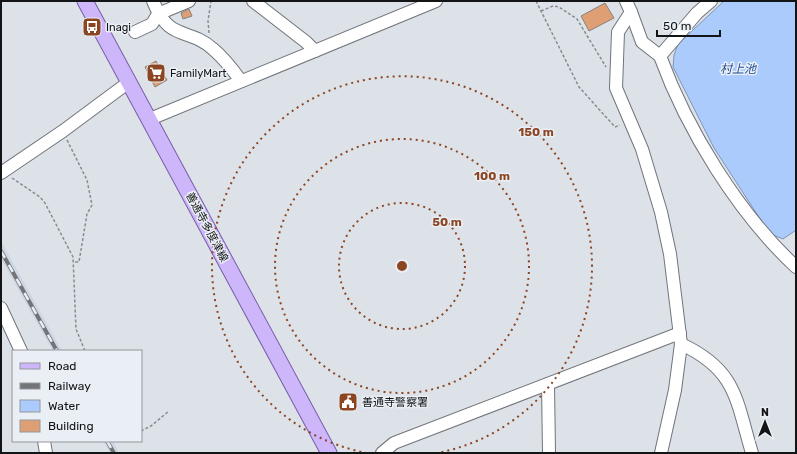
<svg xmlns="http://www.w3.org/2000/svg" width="797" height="454" font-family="Rubik,'Noto Sans JP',sans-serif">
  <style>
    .built { fill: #cdd6e2 }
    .water { fill: #abcbfc; stroke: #7d94b7 }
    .building { fill: #df9f74; stroke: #87817d }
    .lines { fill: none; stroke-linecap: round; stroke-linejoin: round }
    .minor-casing { stroke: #707479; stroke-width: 14 }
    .major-casing { stroke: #775ea9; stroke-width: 17 }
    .path { stroke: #888c90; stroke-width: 1.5; stroke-dasharray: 3 2; stroke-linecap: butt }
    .minor { stroke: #fff; stroke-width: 12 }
    .major { stroke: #ceb6fb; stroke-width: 15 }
    .rail-casing { stroke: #727478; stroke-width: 4 }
    .rail { stroke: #eaeff5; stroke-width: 2.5; stroke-dasharray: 8; stroke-linecap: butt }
    .ring { fill: none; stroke: #8c4521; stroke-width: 2; stroke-dasharray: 2 4 }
    .labels { text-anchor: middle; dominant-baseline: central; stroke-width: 3; stroke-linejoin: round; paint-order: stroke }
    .poi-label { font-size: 11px; fill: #131416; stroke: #eaeff5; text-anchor: start }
    .street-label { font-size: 11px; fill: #131416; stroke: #eaeff5 }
    .water-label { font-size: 12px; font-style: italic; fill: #214e94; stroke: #eaeff5 }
    .centre { fill: #8c4521; stroke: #eaeff5; stroke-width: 2 }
    .ring-label { font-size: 12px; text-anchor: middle; font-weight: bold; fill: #8c4521; stroke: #eaeff5; stroke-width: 3; stroke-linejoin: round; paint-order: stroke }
  </style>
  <rect width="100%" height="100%" fill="#dde2e8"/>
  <!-- built -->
  <g class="built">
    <polygon points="1,241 62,351 53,351 1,259"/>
    <polygon points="103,441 113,441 119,453 110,453"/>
  </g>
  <!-- water -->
  <polygon class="water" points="724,1 796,1 796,230 783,239 773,235 764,225 714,148 673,67 674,55 678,44"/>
  <!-- building -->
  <g class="building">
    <polygon points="605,3 614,18 589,31 581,16"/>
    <polygon points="189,9 192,16 183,19 181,13"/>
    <polygon points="156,61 167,80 155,87 145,67"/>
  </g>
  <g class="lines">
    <!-- minor casing -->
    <g class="minor-casing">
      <g id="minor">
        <path d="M 153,1 C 170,43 187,26 213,49 C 224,58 233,70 241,81"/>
        <polyline points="253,1 306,42 315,51"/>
        <polyline points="626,1 631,12 618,32 616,88 642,149 661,212 670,254 681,344 675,390 661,453"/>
        <polyline points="631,12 642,42 660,56 697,13 711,1"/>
        <polyline points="135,32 152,24 158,14 189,1"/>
        <path d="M 660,56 C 687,130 738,213 796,267"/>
        <polyline points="150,119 436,1"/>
        <polyline points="1,173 63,131 129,82"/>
        <polyline points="1,308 21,351"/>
        <path d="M 681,344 C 737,370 736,400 752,453"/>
        <polyline points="548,384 549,453"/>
        <polyline points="44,441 46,453"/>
        <polyline points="382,453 394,443 680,333"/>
      </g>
    </g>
    <!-- major casing -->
    <g class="major-casing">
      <polyline id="major" points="85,1 329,453"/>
    </g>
    <!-- path -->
    <g class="path">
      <polyline points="536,1 579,87 615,127 620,125"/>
      <polyline points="541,11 553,6 559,7 577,19 606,67"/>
      <polyline points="209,33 208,21 211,1"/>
      <polyline points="67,140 87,180 92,205 87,214 79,262 74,262"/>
      <polyline points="12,178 40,197 45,203 73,257 76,329 85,351"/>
      <polyline points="141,431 151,426 169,411"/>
    </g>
    <!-- minor -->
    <use href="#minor" class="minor"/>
    <!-- major -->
    <use href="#major" class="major"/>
    <!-- rail casing -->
    <g class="rail-casing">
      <g id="rail">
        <polyline points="1,251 57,351"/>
        <polyline points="107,441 114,453"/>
      </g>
    </g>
    <!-- rail -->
    <use href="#rail" class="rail"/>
  </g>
  <!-- distance rings -->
  <g class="ring">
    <circle cx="402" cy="266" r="63"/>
    <circle cx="402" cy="266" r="127"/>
    <path d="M367 453A190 190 0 1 1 437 453"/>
  </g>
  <!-- icons -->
  <defs>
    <g id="bus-square" transform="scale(1)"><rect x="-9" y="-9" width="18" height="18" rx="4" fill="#8c4521" stroke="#eaeff5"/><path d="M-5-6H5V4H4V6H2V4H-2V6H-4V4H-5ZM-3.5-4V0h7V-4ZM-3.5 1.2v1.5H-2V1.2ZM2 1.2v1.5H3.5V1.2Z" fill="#fff"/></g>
    <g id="supermarket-square" transform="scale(1)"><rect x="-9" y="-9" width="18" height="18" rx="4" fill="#8c4521" stroke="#eaeff5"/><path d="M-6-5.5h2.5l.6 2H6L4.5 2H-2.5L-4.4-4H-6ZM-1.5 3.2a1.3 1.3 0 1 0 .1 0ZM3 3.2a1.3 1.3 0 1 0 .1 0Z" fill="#fff"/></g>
    <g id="civic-square" transform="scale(1)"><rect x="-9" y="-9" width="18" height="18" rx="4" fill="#8c4521" stroke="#eaeff5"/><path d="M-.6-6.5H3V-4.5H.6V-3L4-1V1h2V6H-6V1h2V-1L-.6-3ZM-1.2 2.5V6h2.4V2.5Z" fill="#fff"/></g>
  </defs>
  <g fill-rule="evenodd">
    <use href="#bus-square" x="92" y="27"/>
    <use href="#supermarket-square" x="156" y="73"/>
    <use href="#civic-square" x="348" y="402"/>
  </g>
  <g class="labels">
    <!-- poi labels -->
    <g class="poi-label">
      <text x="106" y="27">Inagi</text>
      <text x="170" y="73">FamilyMart</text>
      <text x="362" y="402">善通寺警察署</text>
    </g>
    <!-- street labels -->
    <g class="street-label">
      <text transform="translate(207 227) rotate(62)">善通寺多度津線</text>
    </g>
    <!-- water labels -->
    <g class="water-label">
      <text x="738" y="69">村上池</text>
    </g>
  </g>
  <circle cx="402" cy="266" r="6" class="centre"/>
  <g class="ring-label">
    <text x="536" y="136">150 m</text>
    <text x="492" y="180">100 m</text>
    <text x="447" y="226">50 m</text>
  </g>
  <!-- border -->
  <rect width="797" height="454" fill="none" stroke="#131416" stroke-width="4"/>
  <!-- legend -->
  <rect x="12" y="350" width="130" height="92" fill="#eaeff5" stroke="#94979c"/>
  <rect x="20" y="363" width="20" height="6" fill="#ceb6fb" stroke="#94979c"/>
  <text x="48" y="370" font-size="12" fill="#131416">Road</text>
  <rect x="20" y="383" width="20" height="6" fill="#727478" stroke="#94979c"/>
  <text x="48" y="390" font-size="12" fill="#131416">Railway</text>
  <rect x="20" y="400" width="20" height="12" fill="#abcbfc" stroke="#94979c"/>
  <text x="48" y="410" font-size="12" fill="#131416">Water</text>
  <rect x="20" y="420" width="20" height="12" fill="#df9f74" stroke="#94979c"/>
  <text x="48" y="430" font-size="12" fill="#131416">Building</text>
  <!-- north arrow -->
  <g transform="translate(765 422)" stroke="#eaeff5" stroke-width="3" paint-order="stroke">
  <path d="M0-3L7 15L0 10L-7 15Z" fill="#131416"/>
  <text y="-6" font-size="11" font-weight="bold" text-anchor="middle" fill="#131416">N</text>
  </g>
  <!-- scale -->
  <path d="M657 30v6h63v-6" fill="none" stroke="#131416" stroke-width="2"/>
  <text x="663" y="30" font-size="12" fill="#131416" stroke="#eaeff5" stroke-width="3" paint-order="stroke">50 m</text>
</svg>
